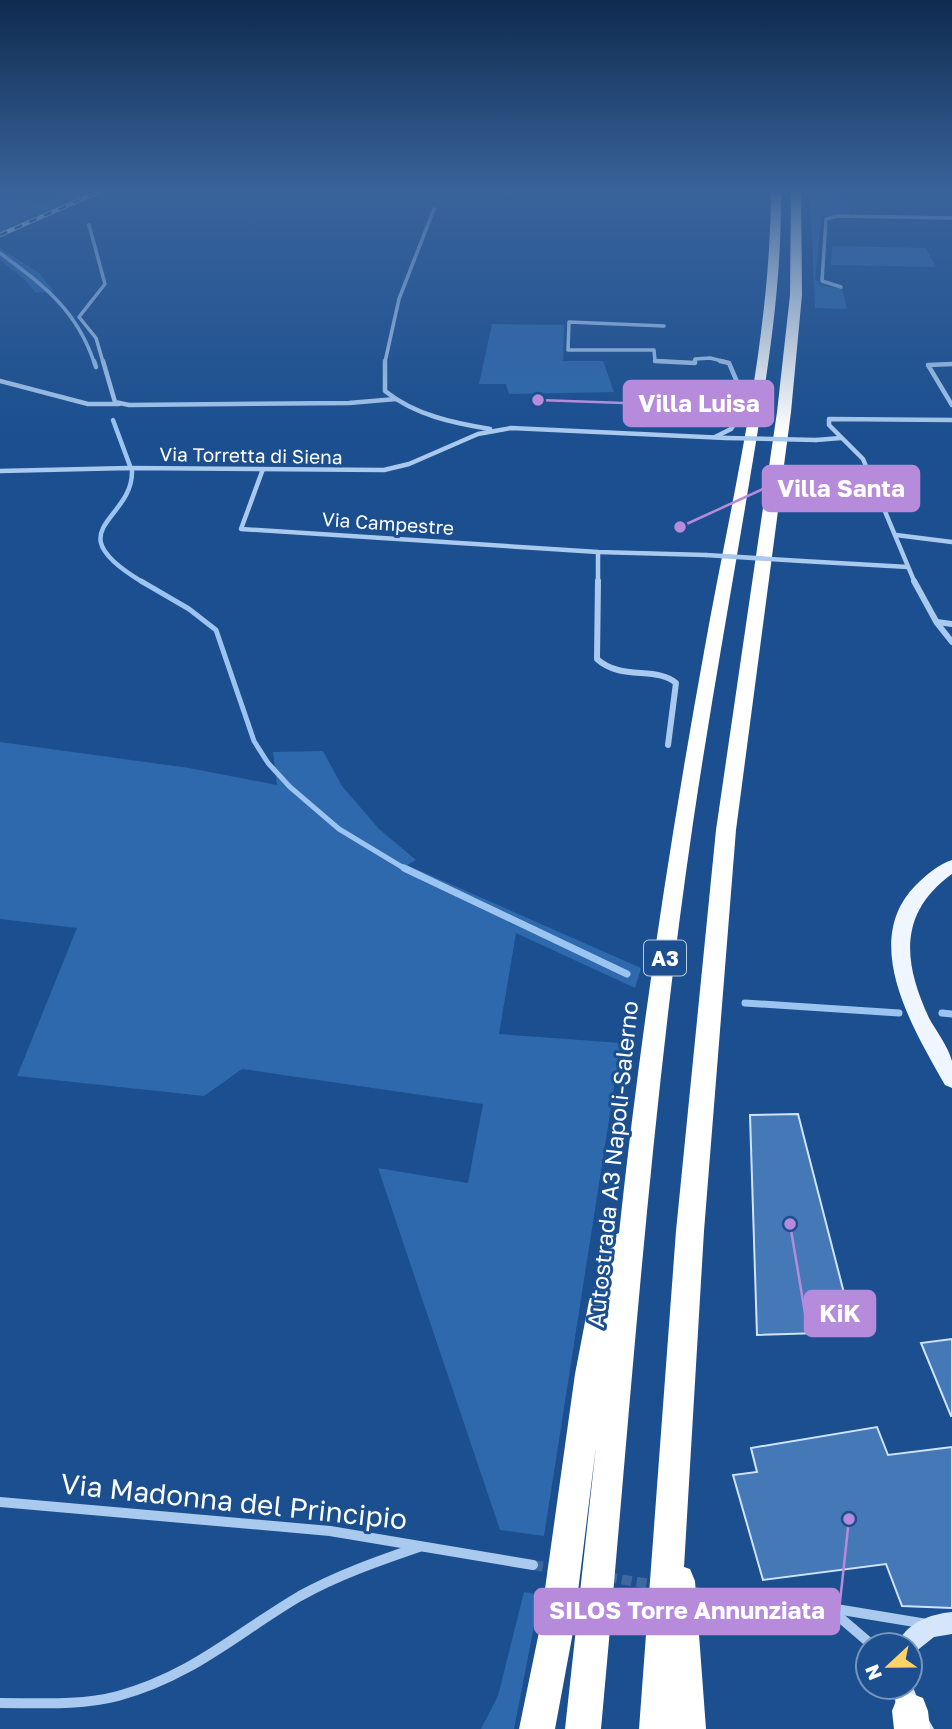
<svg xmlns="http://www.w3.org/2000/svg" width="952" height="1729" font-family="'Golos Text',sans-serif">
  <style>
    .green { fill: #2e69ad }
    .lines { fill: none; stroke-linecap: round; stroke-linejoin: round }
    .stream-far3 { stroke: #9cc4f0; stroke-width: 3.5 }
    .stream-far2 { stroke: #9cc4f0; stroke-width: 4.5 }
    .stream-far1 { stroke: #9cc4f0; stroke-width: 5 }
    .stream { stroke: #9cc4f0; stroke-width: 7 }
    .building { fill: #4478b7; stroke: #cfe3fa; stroke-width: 2 }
    .street-tunnel { stroke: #3d69a0; stroke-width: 10; stroke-dasharray: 10 5; stroke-linecap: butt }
    .street-far3 { stroke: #a9c9ee; stroke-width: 3.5 }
    .street-far2 { stroke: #a9c9ee; stroke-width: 4.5 }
    .street-far1 { stroke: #a9c9ee; stroke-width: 6 }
    .street { stroke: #a9c9ee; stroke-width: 10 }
    .secondary { fill: #d6e6fa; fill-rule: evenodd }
    .primary { fill: #f0f6ff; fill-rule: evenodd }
    .highway { fill: #fff; fill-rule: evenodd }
    .rail-casing { stroke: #fff; stroke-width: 4.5 }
    .rail { stroke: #1b4f8f; stroke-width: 2.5; stroke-dasharray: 8; stroke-linecap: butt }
    .street-bridge { stroke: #a9c9ee; stroke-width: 4.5 }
    .labels { text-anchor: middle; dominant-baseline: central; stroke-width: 6; stroke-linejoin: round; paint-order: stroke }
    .far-street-label { font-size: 19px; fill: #fff; stroke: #1b4f8f }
    .shield { fill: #1b4f8f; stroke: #bbcadd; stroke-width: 2 }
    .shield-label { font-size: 21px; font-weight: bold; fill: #fff }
    .street-label { font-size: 23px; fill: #fff; stroke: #1b4f8f }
    .near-street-label { font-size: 28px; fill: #fff; stroke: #1b4f8f }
    .leader { fill: none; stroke: #b68bdc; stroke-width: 2.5 }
    .callout-dot { fill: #b68bdc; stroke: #1b4f8f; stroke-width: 2.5 }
    .callout { fill: #b68bdc; stroke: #b68bdc; stroke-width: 2.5 }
    .callout-label { font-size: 24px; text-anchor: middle; font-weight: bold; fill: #fff }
  </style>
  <rect width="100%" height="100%" fill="#1b4f8f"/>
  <!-- green -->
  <g class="green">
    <polygon points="71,192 89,192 0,232 0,201 52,202"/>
    <polygon points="810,192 835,192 838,200 848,201 849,215 822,216 815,279 821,285 842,289 847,309 815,308"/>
    <polygon points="832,246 926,248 936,267 831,265"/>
    <polygon points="0,248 39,273 54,291 36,293 25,280 0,260"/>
    <polygon points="492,324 564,325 563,361 603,361 614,392 509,394 506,384 479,384"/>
    <polygon points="0,742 189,768 277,785 273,752 323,751 342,786 379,829 416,860 407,865 641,968 635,988 516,933 499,1034 621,1043 544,1536 500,1530 378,1168 468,1183 483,1104 242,1069 204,1096 17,1076 77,928 0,919"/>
    <polygon points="524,1592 540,1595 514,1729 481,1729 498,1696"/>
  </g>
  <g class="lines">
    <!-- stream-far3 -->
    <path class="stream-far3" d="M 0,253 C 44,286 76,309 94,362"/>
    <!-- stream-far2 -->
    <g class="stream-far2">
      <polyline points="94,361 96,367"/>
      <polyline points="113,420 130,466"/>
      <path d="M 132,471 C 133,522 53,529 144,583"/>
    </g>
    <!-- stream-far1 -->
    <polyline class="stream-far1" points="141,581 189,609 216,630 254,741 268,763 290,787 339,829 407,870"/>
    <!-- stream -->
    <g class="stream">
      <polyline points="404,868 627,974"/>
      <polyline points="745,1003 899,1013"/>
      <polyline points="942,1013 952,1014"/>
    </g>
  </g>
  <!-- building -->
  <g class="building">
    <polygon points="798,1114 854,1332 757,1335 750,1115"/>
    <polygon points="952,1339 952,1416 951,1416 921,1343"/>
    <polygon points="877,1427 888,1455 952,1447 952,1608 902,1606 886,1564 763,1580 733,1475 757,1472 751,1448"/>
  </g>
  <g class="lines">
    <!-- street-tunnel -->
    <g class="street-tunnel">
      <polyline points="533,1565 557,1569"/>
      <polyline points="607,1577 657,1585"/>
      <polyline points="689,1591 734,1598"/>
    </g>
    <!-- street-far3 -->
    <g class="street-far3">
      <polyline points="89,225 105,284 79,317 96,338 103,362"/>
      <polyline points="841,287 822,281 826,219 837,216 952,218"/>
      <polyline points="664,326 569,322 568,350 654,350 655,361 680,362"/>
      <polyline points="385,362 399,299 434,209"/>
      <polyline points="695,362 695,359 710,358 726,362"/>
    </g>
    <!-- street-far2 -->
    <g class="street-far2">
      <polyline points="103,361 115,402 129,405 349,403 396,399"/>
      <path d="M 385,361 L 385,391 C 415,415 453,423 490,429"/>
      <polyline points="655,361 695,363 695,361"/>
      <polyline points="952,364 928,365 952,405"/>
      <polyline points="0,381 88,404 119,404"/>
      <polyline points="715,437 731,429 735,423 740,389 729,363 720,361"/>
      <polyline points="816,440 841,438"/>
      <polyline points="263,469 241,529 598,552 706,555"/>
      <polyline points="0,471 129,468 384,470 409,464 478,434 511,428 726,438"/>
      <polyline points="896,535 952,542"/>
      <polyline points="802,561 908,567"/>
      <polyline points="598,583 598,552"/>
      <polyline points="915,583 863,459 829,425 829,419 952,420"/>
    </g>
    <!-- street-far1 -->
    <g class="street-far1">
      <path d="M 598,581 L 597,659 C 621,681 656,666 676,683 L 668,745"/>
      <polyline points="914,581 937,623 952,642"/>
      <polyline points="937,622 952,624"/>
    </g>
    <!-- street -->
    <g class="street">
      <polyline points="0,1502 330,1531 533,1565"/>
      <polyline points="734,1598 830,1608 927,1624"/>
      <polyline points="830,1609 872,1645"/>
      <path d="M 0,1703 C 39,1703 80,1706 118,1696 C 192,1676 237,1633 300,1596 C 338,1575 378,1561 419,1547"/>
    </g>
    <!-- secondary -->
    <g class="secondary">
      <path d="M 952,1612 L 952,1634 L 934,1637 L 910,1656 L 910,1645 L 897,1645 C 906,1623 930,1614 952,1612 Z"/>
      <polygon points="910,1679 920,1705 934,1729 908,1729 902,1719 890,1687 910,1687"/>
    </g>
    <!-- primary -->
    <path class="primary" d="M 952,860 L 952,874 C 898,913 903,962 929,1018 C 936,1031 948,1046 952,1061 C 952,1068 952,1079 952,1088 L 945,1085 C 914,1030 859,942 916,885 C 926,875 939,864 952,860 Z"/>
    <!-- highway -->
    <g class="highway">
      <path d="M 771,192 L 781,192 C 782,289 766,382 750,478 C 731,593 710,708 693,823 C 649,1123 629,1427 601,1729 L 565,1729 L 596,1446 L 573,1632 L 555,1729 L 519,1729 L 539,1632 L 575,1374 L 589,1301 L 610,1243 L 614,1235 L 619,1233 C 640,1038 669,845 704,652 C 731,500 770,347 771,192 Z"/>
      <polygon points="791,192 801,192 802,295 791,412 736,830 704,1231 684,1567 690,1569 695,1581 706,1729 639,1729 676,1231 716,830 777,412 790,295"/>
      <polygon points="910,1693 923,1698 928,1711 930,1729 894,1729 892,1711 897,1698"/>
    </g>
    <!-- rail casing -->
    <g class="rail-casing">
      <polyline id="rail" points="0,235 98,192"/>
    </g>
    <!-- rail -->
    <use href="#rail" class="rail"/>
    <!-- street-bridge -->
    <g class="street-bridge">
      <polyline points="726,438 816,440"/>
      <polyline points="706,555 802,561"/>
    </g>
  </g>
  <!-- sky -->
  <linearGradient id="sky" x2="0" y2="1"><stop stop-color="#0f2b4f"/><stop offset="0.44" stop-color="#39639b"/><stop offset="1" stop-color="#39639b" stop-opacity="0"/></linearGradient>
  <rect width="952" height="434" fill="url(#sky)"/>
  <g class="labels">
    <!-- far-street labels -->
    <g class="far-street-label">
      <text transform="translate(251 455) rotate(1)">Via Torretta di Siena</text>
      <text transform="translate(388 523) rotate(4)">Via Campestre</text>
    </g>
    <!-- shield labels -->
    <rect class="shield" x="644" y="940.5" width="42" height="35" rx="5"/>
    <g class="shield-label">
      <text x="665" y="958">A3</text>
    </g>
    <!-- street labels -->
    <g class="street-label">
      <text transform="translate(612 1164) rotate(-84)">Autostrada A3 Napoli-Salerno</text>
    </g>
    <!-- near-street labels -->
    <g class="near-street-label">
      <text transform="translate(234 1501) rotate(6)">Via Madonna del Principio</text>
    </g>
  </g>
  <!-- callouts -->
  <path class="leader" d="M538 400L624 403M680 527L763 489M790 1224L805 1313M849 1519L839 1611"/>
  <g class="callout-dot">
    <circle cx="538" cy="400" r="7"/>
    <circle cx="680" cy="527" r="7"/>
    <circle cx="790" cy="1224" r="7"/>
    <circle cx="849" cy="1519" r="7"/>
  </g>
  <g class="callout">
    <rect x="624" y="381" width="149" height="45" rx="7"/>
    <rect x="763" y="466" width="156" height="45" rx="7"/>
    <rect x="805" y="1291" width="70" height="45" rx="7"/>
    <rect x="535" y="1589" width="304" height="45" rx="7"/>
  </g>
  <g class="callout-label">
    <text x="699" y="412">Villa Luisa</text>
    <text x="841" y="497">Villa Santa</text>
    <text x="840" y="1322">KiK</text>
    <text x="687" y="1619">SILOS Torre Annunziata</text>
  </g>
  <!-- north arrow -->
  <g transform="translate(889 1666) rotate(248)"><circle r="33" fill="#1b4f8f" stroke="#7695bc" stroke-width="2"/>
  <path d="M0-5L12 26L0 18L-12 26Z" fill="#ffd166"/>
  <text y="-10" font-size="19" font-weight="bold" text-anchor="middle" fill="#ffffff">N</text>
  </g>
</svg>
